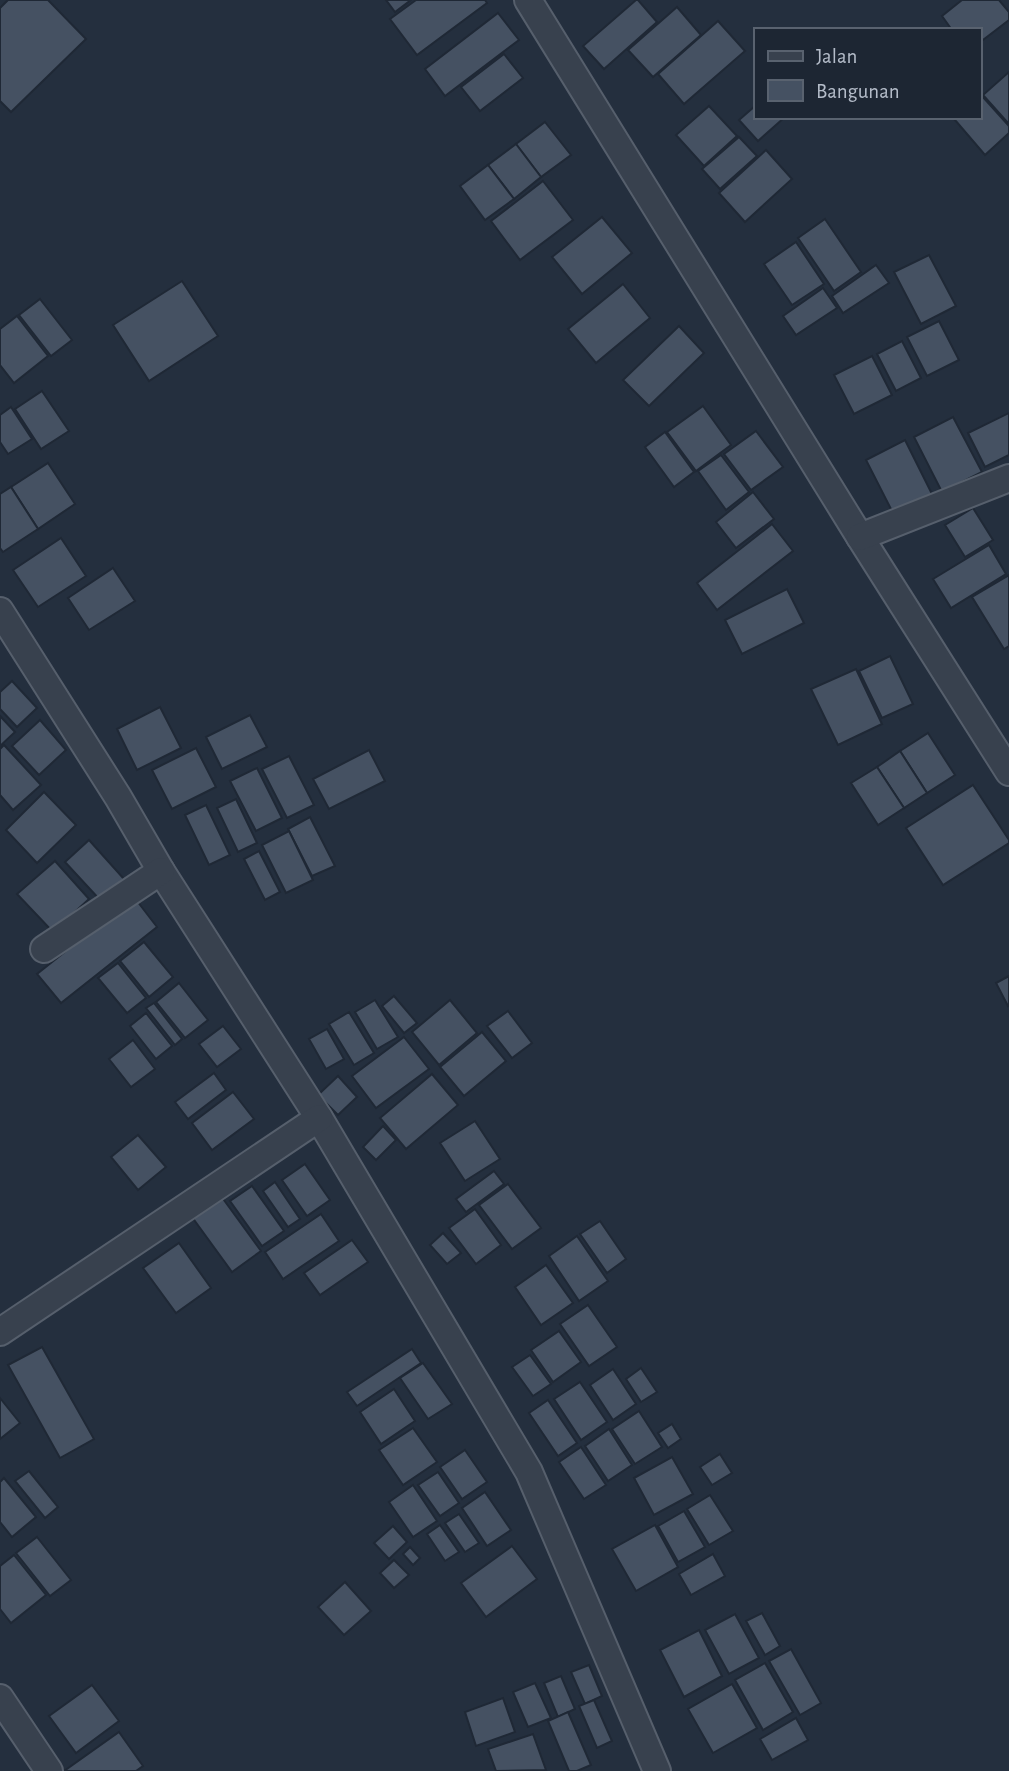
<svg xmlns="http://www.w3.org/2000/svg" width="1009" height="1771" font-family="'Alegreya Sans',sans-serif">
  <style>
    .building { fill: #455162; stroke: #1f2835; stroke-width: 2 }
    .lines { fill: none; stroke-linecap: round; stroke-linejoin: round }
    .minor-casing { stroke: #565f6c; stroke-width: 30 }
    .minor { stroke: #38414e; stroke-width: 26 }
  </style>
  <rect width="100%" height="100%" fill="#242f3e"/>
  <!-- building -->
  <g class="building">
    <polygon points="8,0 48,0 86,39 11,112 0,101 0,8"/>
    <polygon points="386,0 411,0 395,12"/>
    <polygon points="416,0 485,0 487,3 417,55 390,19"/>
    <polygon points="636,0 638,0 657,22 604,69 583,46"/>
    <polygon points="962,0 999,0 1009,12 1009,20 979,43 979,30 952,30 942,16"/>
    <polygon points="677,7 701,35 653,77 628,50"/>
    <polygon points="498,13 519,40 445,96 425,69"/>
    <polygon points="718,21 745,51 684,104 658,74"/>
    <polygon points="504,54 523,78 480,111 461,87"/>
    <polygon points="1009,72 1009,124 983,95"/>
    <polygon points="982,96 1009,126 1009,133 985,155 955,120 958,117 979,117 979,98"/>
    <polygon points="709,106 737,136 704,166 676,135"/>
    <polygon points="755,106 755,117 785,117 758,141 739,120"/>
    <polygon points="545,122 571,155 541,177 516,144"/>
    <polygon points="739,137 757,156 720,189 702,169"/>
    <polygon points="516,144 541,177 514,199 488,165"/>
    <polygon points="766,150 792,179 745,222 719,193"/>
    <polygon points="488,165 514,199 485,220 460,186"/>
    <polygon points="543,181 573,220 520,260 491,221"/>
    <polygon points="602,217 632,253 582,294 552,257"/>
    <polygon points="825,219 861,272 834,291 798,238"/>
    <polygon points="796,242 824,284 792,305 764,264"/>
    <polygon points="929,255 956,306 921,324 894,272"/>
    <polygon points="876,265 889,283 843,313 832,296"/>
    <polygon points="182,281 218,336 149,381 113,325"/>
    <polygon points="623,284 650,318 596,363 568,329"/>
    <polygon points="823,288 837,308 796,335 783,316"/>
    <polygon points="40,299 72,340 51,356 19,315"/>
    <polygon points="17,316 48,356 14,383 0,365 0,329"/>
    <polygon points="939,321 959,360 927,376 907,337"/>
    <polygon points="679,326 704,353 649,406 623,380"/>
    <polygon points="902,341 921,378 896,391 877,354"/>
    <polygon points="872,356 892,395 854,414 834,375"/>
    <polygon points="42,391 69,431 41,449 15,409"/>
    <polygon points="703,406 731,445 696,471 667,432"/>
    <polygon points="11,407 32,439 8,454 0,442 0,415"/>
    <polygon points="1009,413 1009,455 985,467 968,433"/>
    <polygon points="953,417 982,472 942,492 914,437"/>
    <polygon points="756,431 783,467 751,490 724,454"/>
    <polygon points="665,432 694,472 674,487 645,447"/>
    <polygon points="905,440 932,494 893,513 866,460"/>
    <polygon points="721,455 749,492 726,510 698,471"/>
    <polygon points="48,463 75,504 38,529 11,487"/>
    <polygon points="11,487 38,529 3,552 0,548 0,494"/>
    <polygon points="753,492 774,519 736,548 716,522"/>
    <polygon points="973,508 993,540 965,557 945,525"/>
    <polygon points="772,524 793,551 717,610 697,583"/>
    <polygon points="61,538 86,576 38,607 13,570"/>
    <polygon points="989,545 1006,574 951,608 933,579"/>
    <polygon points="113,568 135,601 89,630 68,598"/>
    <polygon points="1009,575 1009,646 1004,649 972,597"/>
    <polygon points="787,589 804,623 742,654 725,620"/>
    <polygon points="890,656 913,704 882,718 859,671"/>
    <polygon points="856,669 882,724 838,745 811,689"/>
    <polygon points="12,681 37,708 17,727 0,709 0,692"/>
    <polygon points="160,707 181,748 137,770 117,729"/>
    <polygon points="250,715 267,747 222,769 206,737"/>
    <polygon points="0,716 15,732 0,746"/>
    <polygon points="40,720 66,750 39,775 12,746"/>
    <polygon points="928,733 955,775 927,793 900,751"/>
    <polygon points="4,745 41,785 13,810 0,795 0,749"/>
    <polygon points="196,748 216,787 172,809 152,770"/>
    <polygon points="369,750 385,781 329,809 313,779"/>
    <polygon points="900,751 927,793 904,808 877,767"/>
    <polygon points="289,756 314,805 287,818 262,769"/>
    <polygon points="877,767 904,808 878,825 851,783"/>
    <polygon points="257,768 282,818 256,831 230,781"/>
    <polygon points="973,785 1009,840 1009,843 943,885 906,828"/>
    <polygon points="44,792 76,825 37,863 6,830"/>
    <polygon points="236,799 257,843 238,852 217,808"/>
    <polygon points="206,805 230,855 209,865 185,815"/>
    <polygon points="310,817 335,866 312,876 288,829"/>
    <polygon points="289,831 313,880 286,893 262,845"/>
    <polygon points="89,840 124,879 101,901 65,862"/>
    <polygon points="259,851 280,892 265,900 244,859"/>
    <polygon points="55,861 89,899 53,932 17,894"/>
    <polygon points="134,897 157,927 61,1003 37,974"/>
    <polygon points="144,942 173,977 149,997 120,961"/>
    <polygon points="118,963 146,998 127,1013 98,978"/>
    <polygon points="1009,976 1009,1005 1008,1006 996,983"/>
    <polygon points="179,983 208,1020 185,1038 156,1002"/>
    <polygon points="394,996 417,1023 404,1033 382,1006"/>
    <polygon points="375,1000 398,1037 377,1049 355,1012"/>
    <polygon points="450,1000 477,1033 439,1065 412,1032"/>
    <polygon points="154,1003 182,1039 175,1045 146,1008"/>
    <polygon points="508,1011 532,1043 512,1058 487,1026"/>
    <polygon points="349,1012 374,1053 354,1065 329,1024"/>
    <polygon points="146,1013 172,1046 156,1059 130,1026"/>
    <polygon points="223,1026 241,1049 217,1067 199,1044"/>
    <polygon points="327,1029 344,1059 326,1069 309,1039"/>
    <polygon points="482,1032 506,1061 464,1096 440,1067"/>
    <polygon points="404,1037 429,1069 376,1108 352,1076"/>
    <polygon points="133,1040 155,1069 131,1087 109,1059"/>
    <polygon points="214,1073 226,1090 188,1119 175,1102"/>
    <polygon points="432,1074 458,1105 406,1149 380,1118"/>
    <polygon points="338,1076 357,1097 338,1115 318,1095"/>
    <polygon points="233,1092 254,1119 212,1150 192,1123"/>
    <polygon points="475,1121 500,1159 465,1181 440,1143"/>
    <polygon points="383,1126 396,1140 376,1160 363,1147"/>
    <polygon points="138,1135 166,1167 138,1190 111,1157"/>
    <polygon points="305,1164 330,1200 307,1216 282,1180"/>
    <polygon points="494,1171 504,1184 466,1212 456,1199"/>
    <polygon points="275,1182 300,1219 288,1227 263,1191"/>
    <polygon points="508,1184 541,1228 512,1249 479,1205"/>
    <polygon points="252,1186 284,1231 262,1246 230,1201"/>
    <polygon points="221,1196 261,1251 232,1272 192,1217"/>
    <polygon points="475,1209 501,1245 476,1264 449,1228"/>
    <polygon points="321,1214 339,1241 283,1279 265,1252"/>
    <polygon points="600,1221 626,1259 607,1273 580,1234"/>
    <polygon points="443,1233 461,1253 447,1264 430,1245"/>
    <polygon points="577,1236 608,1281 579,1301 549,1256"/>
    <polygon points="352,1240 368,1262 320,1295 304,1273"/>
    <polygon points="179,1243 211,1288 176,1313 143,1268"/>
    <polygon points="546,1265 573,1303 541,1325 515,1287"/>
    <polygon points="588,1305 617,1347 589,1366 560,1324"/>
    <polygon points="559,1331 581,1362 553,1382 531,1350"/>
    <polygon points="42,1347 94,1439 60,1458 8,1365"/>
    <polygon points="412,1349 421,1363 357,1406 347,1392"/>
    <polygon points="530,1355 551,1384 533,1396 512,1367"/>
    <polygon points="423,1363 452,1404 428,1419 400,1378"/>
    <polygon points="641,1368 657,1392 641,1402 626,1379"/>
    <polygon points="613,1369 636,1404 613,1420 590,1385"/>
    <polygon points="580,1382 607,1422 581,1440 554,1399"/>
    <polygon points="394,1389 415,1421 381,1444 360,1412"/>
    <polygon points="0,1398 20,1423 0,1439"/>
    <polygon points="548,1400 577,1443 558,1456 529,1413"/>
    <polygon points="639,1411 662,1447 635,1464 612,1429"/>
    <polygon points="672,1424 681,1439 668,1448 658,1433"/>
    <polygon points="413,1428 437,1462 403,1485 379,1450"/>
    <polygon points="609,1429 632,1465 608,1481 585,1446"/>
    <polygon points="581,1447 606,1485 584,1499 559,1462"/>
    <polygon points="465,1450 487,1482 462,1499 440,1467"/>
    <polygon points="720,1454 732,1473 712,1485 700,1467"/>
    <polygon points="672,1457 693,1494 654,1515 634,1478"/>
    <polygon points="29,1471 58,1507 45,1518 15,1481"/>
    <polygon points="438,1472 459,1503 440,1516 418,1485"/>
    <polygon points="4,1478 36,1517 12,1537 0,1522 0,1482"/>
    <polygon points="413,1485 437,1521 413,1537 389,1502"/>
    <polygon points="485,1492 511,1530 487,1546 462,1508"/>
    <polygon points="710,1495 733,1531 709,1545 687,1509"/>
    <polygon points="684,1511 705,1547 678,1562 658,1526"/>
    <polygon points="459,1514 479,1543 465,1552 445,1523"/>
    <polygon points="440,1525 459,1552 445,1561 427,1534"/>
    <polygon points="655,1525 678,1567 636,1591 612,1549"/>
    <polygon points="393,1526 407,1542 389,1559 374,1543"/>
    <polygon points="37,1537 71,1580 50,1596 16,1553"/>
    <polygon points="512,1546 537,1579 486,1617 461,1583"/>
    <polygon points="410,1547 420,1558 413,1565 403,1554"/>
    <polygon points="713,1554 725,1576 691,1595 679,1574"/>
    <polygon points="14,1555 46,1595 11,1623 0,1609 0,1566"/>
    <polygon points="394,1560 409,1575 394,1588 380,1573"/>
    <polygon points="345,1582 371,1611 344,1635 318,1607"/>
    <polygon points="762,1613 780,1646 765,1655 746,1621"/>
    <polygon points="735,1614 759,1658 729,1674 705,1630"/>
    <polygon points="699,1630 722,1676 684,1697 660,1650"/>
    <polygon points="791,1649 821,1703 800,1715 769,1661"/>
    <polygon points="765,1663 793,1712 763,1730 735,1680"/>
    <polygon points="589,1665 602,1696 585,1704 571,1672"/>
    <polygon points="561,1676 575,1709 558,1717 544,1683"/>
    <polygon points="535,1683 551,1718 528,1727 513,1692"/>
    <polygon points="732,1684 757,1728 713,1753 688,1709"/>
    <polygon points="92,1685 119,1721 76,1753 49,1716"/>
    <polygon points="503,1698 515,1732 476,1746 465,1712"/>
    <polygon points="594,1700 612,1741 597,1748 579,1706"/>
    <polygon points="568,1712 591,1765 577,1771 569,1771 548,1721"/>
    <polygon points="796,1718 808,1740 772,1760 760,1739"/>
    <polygon points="119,1732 143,1766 136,1771 64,1771"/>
    <polygon points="533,1734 546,1770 496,1771 488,1749"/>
  </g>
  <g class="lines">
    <!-- minor casing -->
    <g class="minor-casing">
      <g id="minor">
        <polyline points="528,0 860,537 1009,772"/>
        <polyline points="860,537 1009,478"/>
        <polyline points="0,611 118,797 161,871 319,1118 529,1472 657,1771"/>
        <polyline points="44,949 161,871"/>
        <polyline points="0,1332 319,1118"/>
        <polyline points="0,1698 49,1771"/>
      </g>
    </g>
    <!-- minor -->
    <use href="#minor" class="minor"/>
  </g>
  <!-- legend -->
  <rect x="754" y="28" width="228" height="91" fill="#1d2633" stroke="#59626f" stroke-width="2"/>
  <rect x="768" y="51" width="35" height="10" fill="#38414e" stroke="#59626f" stroke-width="2"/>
  <text x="816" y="63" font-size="21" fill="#b4bcc9">Jalan</text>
  <rect x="768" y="80" width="35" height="21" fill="#455162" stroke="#59626f" stroke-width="2"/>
  <text x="816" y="98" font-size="21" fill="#b4bcc9">Bangunan</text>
</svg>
